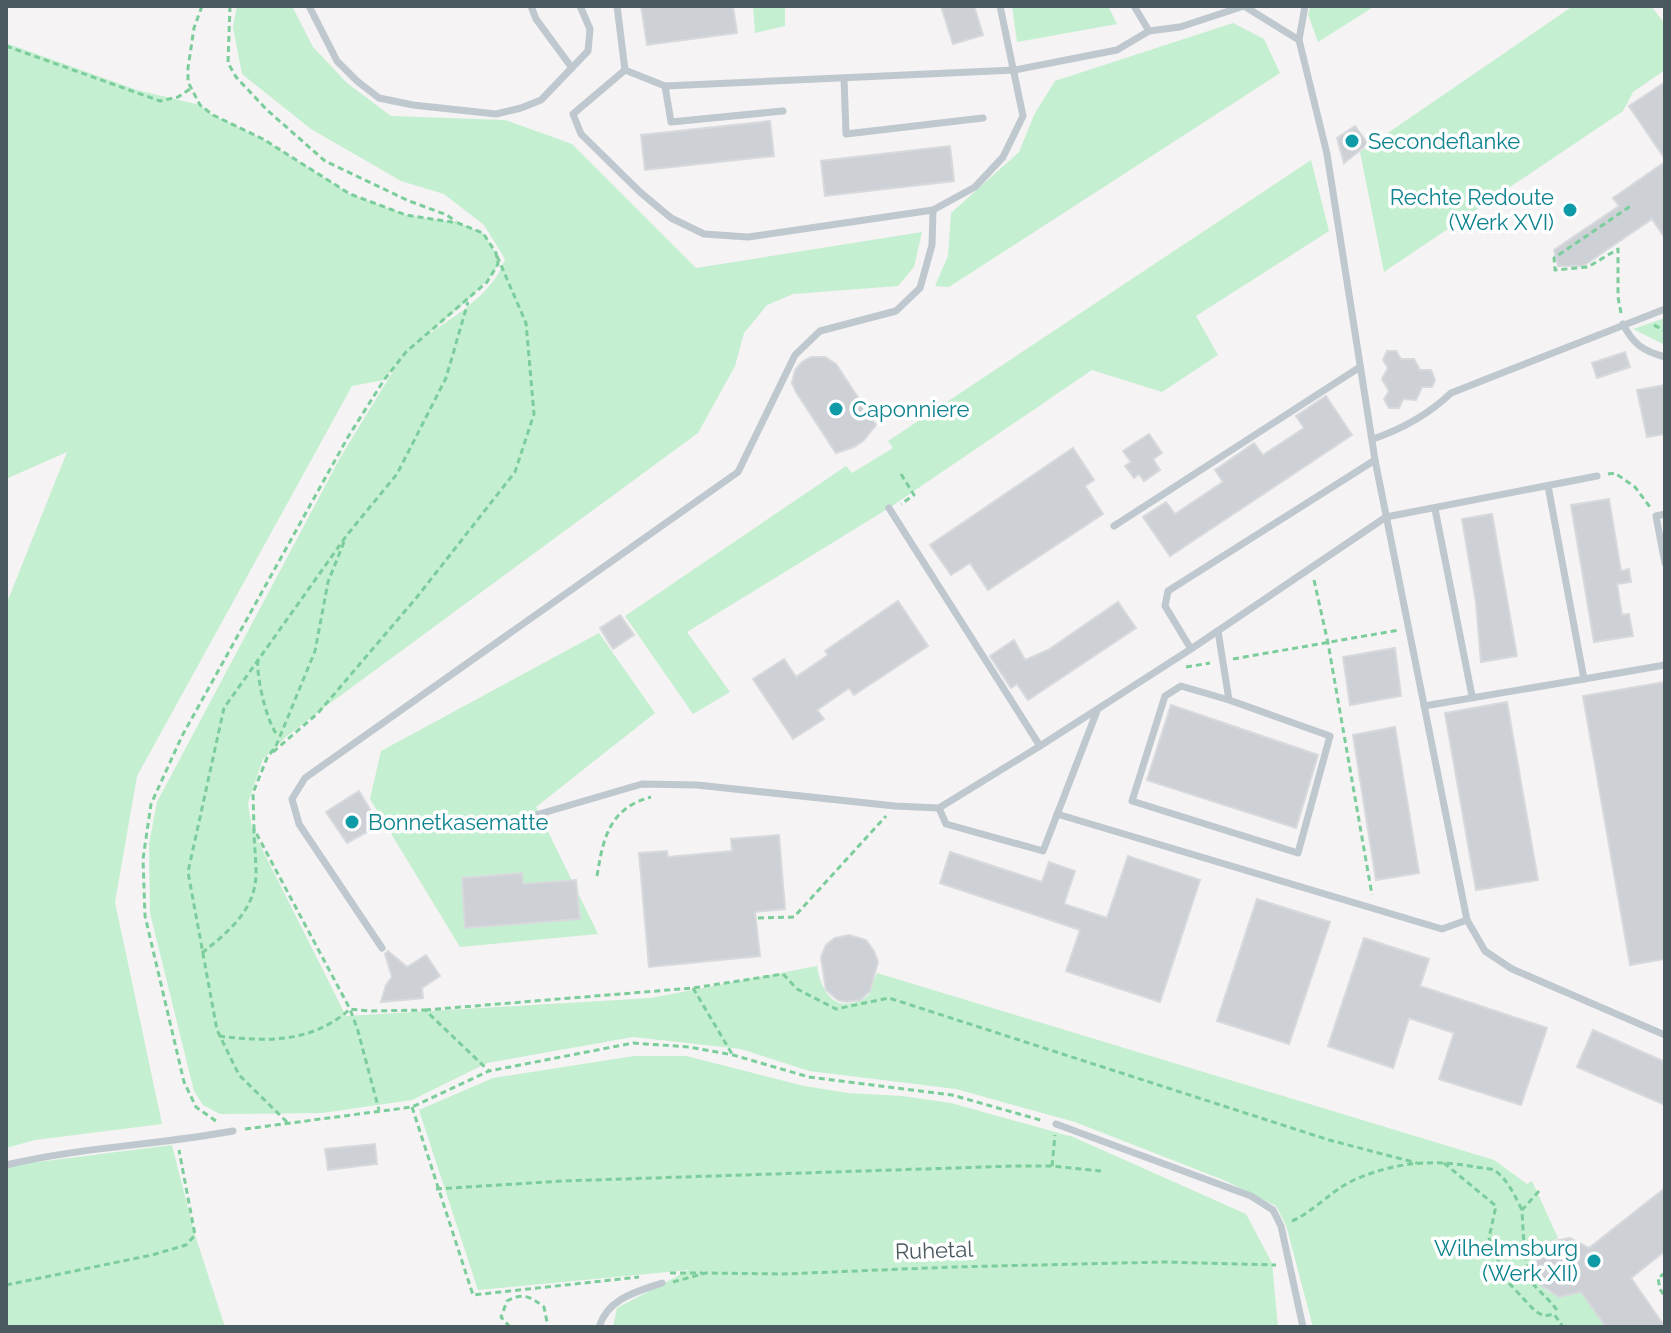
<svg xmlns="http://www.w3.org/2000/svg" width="1671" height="1333" font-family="Raleway,sans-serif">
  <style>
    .green { fill: #c4efd0 }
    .building { fill: #cdd0d5; stroke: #d7d9dd; stroke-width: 2 }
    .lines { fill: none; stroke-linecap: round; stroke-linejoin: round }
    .path { stroke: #7ccd9c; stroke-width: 3; stroke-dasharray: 6 4; stroke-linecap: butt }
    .lane { stroke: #bec8ce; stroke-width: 7 }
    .culture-dot { fill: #0f9aa8; stroke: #fff; stroke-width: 3 }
    .labels { text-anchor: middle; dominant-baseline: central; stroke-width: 7; stroke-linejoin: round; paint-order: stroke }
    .culture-label { font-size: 22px; fill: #0d838f; stroke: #fff; text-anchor: start }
    .street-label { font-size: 22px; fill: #4a5860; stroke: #fff }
  </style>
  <rect width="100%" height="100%" fill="#f5f3f3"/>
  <!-- green -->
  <g class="green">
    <path d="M 237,6 L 292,6 L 313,47 L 347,83 L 391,116 L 505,120 L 572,144 L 696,268 L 922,232 L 914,267 L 898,286 L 793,294 L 767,305 L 744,333 L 735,366 L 698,433 L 329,704 L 287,736 L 263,759 L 248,803 L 252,829 L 346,1016 L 651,998 L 817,966 C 822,997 839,1016 869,995 L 877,973 L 1494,1160 L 1527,1184 L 1532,1181 L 1558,1238 C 1515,1255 1538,1311 1581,1292 L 1606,1327 L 1313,1327 L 1286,1225 L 1276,1206 L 1226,1181 L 1075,1122 L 956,1089 L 809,1071 L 741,1049 L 633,1037 L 487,1063 L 412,1100 L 322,1113 L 220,1114 L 203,1105 L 194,1091 L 150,913 L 149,844 L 157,802 L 340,458 L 398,363 L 384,380 L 352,386 L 137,776 L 115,902 L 162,1124 L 35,1140 L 6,1148 L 6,605 L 67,452 L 6,479 L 6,43 L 137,90 L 200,105 L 213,115 L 263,139 L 350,194 L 406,215 L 458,223 L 483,233 L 496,253 L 498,264 L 494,273 L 466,302 L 419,341 C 449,319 493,296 505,259 L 484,225 L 444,194 L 401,181 L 311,129 L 242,74 L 233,27 Z"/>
    <polygon points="753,6 785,6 785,26 755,33"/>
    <polygon points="1012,6 1108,6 1117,24 1017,42"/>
    <polygon points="1311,6 1375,6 1318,42 1308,14"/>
    <polygon points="1573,6 1651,6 1665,24 1665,70 1633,92 1623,111 1384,272 1360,152"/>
    <polygon points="1233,23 1264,39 1280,73 949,287 935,286 948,256 951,213 1019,152 1035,113 1055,81"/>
    <polygon points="1311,160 1329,231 1196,316 1218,355 1162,392 1092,370 889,508 687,632 730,692 693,714 625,616 846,466 852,473 893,448 888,441"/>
    <polygon points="1665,318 1665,345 1633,329"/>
    <polygon points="599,633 655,713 536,807 598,934 460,947 370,799 381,751"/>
    <polygon points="634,1056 686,1056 804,1086 848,1093 902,1096 951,1103 1073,1137 1246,1214 1272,1263 1278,1327 613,1327 617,1308 689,1270 478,1290 419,1110 493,1078"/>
    <polygon points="172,1145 195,1235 225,1327 6,1327 6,1166"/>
  </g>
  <!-- building -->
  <g class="building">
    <polygon points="641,6 733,6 737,33 647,45"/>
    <polygon points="941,6 974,6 983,35 953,44"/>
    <polygon points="1665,82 1665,159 1629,106"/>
    <polygon points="770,121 774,156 645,170 641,135"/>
    <polygon points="1355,126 1368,144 1344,163 1337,138"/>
    <polygon points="950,146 954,181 825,196 821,161"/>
    <polygon points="1665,162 1665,238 1652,219 1583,266 1558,266 1554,250 1619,206 1613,198"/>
    <polygon points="1387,351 1396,351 1401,359 1414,359 1420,370 1431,370 1435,380 1432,387 1422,387 1416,400 1403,399 1399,408 1389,408 1384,399 1389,391 1382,379 1388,368 1383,360"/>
    <polygon points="1625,352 1630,367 1597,378 1592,363"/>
    <polygon points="811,357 825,357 836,364 876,425 864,440 854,447 836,453 796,392 792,383 795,370 802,362"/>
    <polygon points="1665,385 1665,434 1647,437 1637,390"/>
    <polygon points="1326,396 1352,435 1170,556 1143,517 1166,502 1175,514 1223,482 1215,470 1254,443 1263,455 1304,428 1296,416"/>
    <polygon points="1149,434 1162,453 1153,459 1160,470 1144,481 1139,474 1134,478 1125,466 1131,462 1123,451"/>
    <polygon points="1073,448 1094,480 1085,486 1103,514 988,590 970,563 951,575 930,545"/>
    <polygon points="1609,499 1621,571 1629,569 1631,582 1617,584 1622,615 1629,614 1633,636 1594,642 1571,505"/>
    <polygon points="1492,514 1517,656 1481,662 1476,603 1462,519"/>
    <polygon points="898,601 928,646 854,695 849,688 817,710 824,719 793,739 753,679 784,659 796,677 828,655 825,651"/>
    <polygon points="1118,602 1136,628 1028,700 1017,684 1011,688 990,656 1014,640 1025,660 1048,650"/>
    <polygon points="620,615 634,635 613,649 600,628"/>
    <polygon points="1395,648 1401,696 1350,705 1343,657"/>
    <polygon points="1665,682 1665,959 1630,965 1583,696"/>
    <polygon points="1507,702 1538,880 1476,890 1445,713"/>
    <polygon points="1171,705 1318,755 1296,828 1147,780"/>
    <polygon points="1395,727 1419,873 1376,880 1353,735"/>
    <polygon points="359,791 372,813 369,831 347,843 326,812"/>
    <polygon points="779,835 785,909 755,912 760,956 649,967 639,853 667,851 668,857 732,851 731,839"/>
    <polygon points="950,852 1042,882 1049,862 1075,871 1064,904 1107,918 1128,856 1200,880 1160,1002 1066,971 1080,930 940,883"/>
    <polygon points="522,873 523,884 576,880 580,919 465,928 462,878"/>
    <polygon points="1257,899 1330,922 1289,1044 1217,1021"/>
    <polygon points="849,935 866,940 874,951 878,962 870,991 860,1000 847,1002 838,1000 826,990 821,957 826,945 835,938"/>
    <polygon points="1364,938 1429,959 1420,986 1547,1028 1521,1105 1439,1079 1454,1033 1409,1018 1393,1068 1328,1046"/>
    <polygon points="388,951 407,967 426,955 440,976 422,988 423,998 381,1002 386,985 392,977 385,954"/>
    <polygon points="1593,1030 1665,1062 1665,1105 1577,1067"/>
    <polygon points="375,1144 377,1164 328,1170 325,1149"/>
    <polygon points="1665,1188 1665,1251 1631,1278 1665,1327 1606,1327 1581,1292 1559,1297 1541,1285 1535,1271 1535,1264 1540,1251 1549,1242 1570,1238 1589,1248"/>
  </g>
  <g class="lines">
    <!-- path -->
    <g class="path">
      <polyline points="202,6 194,28 188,68 188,82 200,105 213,115 263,139 350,194 406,215 458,223 483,233 496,253 498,264 487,282 406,352 384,380 348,437 182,736 151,804 143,859 145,916 184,1082 196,1107 216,1121"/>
      <polyline points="230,6 228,63 236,77 267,110 325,161 409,201 447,215 456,222"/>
      <polyline points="6,46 160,101 178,97 190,89"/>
      <polyline points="1621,313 1618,297 1618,249 1588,267 1555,270 1554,258 1632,205"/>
      <polyline points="1654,325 1665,331"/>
      <polyline points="901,474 914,495 901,504"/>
      <polyline points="1608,474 1615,473 1635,487 1650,507"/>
      <polyline points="344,542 328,582 315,651 276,746 267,758 253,793 254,829 350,1009 369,1011 425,1010 489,1071"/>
      <polyline points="1314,580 1328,643 1372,895"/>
      <polyline points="1233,659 1399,630"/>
      <path d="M 258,660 C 256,676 267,724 278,736"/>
      <polyline points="1186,667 1210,663"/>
      <polyline points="273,752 318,713 417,597 515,472 534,414 526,323 497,256"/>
      <path d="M 597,876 C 603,839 609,808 651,797"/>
      <polyline points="758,918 794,917 886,816"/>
      <path d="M 202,953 C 228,932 256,910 256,873 C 256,858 254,844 254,829"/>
      <polyline points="693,988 732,1054"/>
      <polyline points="425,1010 693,988 783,974 797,989 836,1009 889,998 1329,1140 1417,1163"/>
      <path d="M 219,1036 C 267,1042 312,1043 350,1009 L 358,1031 L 379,1110"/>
      <polyline points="412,1107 473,1295 639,1277"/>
      <polyline points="287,1122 239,1075 217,1030 188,872 224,708 347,535 397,474 446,378 468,302"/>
      <polyline points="245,1129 412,1107 489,1071 633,1043 689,1047 733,1055 809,1077 952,1095 1044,1121"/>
      <polyline points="1444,1163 1496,1206 1489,1238 1506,1280 1535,1311 1544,1316 1554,1314 1563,1327"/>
      <polyline points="1052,1166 1055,1135"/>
      <polyline points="436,1189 562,1181 1013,1166 1052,1166 1101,1171"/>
      <path d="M 1539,1191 L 1522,1210 C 1523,1227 1524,1273 1534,1285 C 1543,1295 1552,1302 1559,1313"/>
      <path d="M 1292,1221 C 1315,1211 1330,1191 1354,1180 C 1395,1162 1432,1159 1475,1167 C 1480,1168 1489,1168 1494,1170 C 1507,1178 1516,1198 1522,1210"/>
      <polyline points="670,1273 703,1273"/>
      <polyline points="1665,1273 1658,1278 1660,1289 1665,1297"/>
      <polyline points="673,1282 706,1273 783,1274 953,1267 1164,1262 1276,1265"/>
      <polyline points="6,1285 152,1255 186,1245 195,1235 179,1150"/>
      <path d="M 510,1327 L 501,1317 L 507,1301 C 523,1292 531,1297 544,1307 L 548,1327"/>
    </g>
    <!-- lane -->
    <g class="lane">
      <polyline points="309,6 337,61 357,81 379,98 413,105 496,114 521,108 541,100 588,51 590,29 580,6"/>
      <polyline points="531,6 536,19 572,68"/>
      <polyline points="617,6 625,70 665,86 1015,70 1117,50 1149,31"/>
      <polyline points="1134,6 1149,31 1180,27 1244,6 1299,40"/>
      <polyline points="1305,6 1299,40 1327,154 1375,460 1467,920 1485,951 1512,969 1665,1035"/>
      <polyline points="625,70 573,114 581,134 640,192 671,218 704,234 748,237 933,210 975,187 1003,157 1023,116 1000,6"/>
      <polyline points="844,78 846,134 983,118"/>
      <polyline points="665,86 671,122 783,111"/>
      <path d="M 1623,324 C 1633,344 1643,351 1665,357"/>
      <path d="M 1373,439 C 1402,429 1429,414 1451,393 L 1665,309"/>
      <polyline points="889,508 1040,746"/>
      <polyline points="1435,509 1472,696"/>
      <polyline points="1665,514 1656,516 1665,563"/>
      <polyline points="1114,526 1360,367"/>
      <polyline points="1218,631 1229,700 1330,736 1298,853 1132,801 1165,696 1181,686 1229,700"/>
      <polyline points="1191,649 1165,606 1168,591 1375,460"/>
      <polyline points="1584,679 1665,665"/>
      <polyline points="1424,706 1584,679 1548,486"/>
      <polyline points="939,808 946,824 1043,851 1097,711"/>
      <polyline points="1057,814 1442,929 1467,920"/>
      <polyline points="536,815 642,784 697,785 895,806 939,808 1040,746 1191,649 1386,517 1597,476"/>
      <polyline points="382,948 299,824 292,799 305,778 738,472 795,355 820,331 896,311 920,288 932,245 933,210"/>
      <polyline points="1056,1124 1251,1196 1273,1210 1281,1226 1303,1327"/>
      <path d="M 6,1165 C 81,1147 158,1145 233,1131"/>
      <path d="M 599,1327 C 608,1298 636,1292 662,1283"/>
    </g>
  </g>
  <!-- markers -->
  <g class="culture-dot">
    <circle cx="1352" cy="141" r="8"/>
    <circle cx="1570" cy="210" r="8"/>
    <circle cx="836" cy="409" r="8"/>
    <circle cx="352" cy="822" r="8"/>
    <circle cx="1594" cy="1261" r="8"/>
  </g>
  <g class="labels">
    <!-- culture labels -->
    <g class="culture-label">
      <text x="1368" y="141">Secondeflanke</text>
      <text x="1554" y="197" text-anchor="end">Rechte Redoute<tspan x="1554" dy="25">(Werk XVI)</tspan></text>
      <text x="852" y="409">Caponniere</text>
      <text x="368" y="822">Bonnetkasematte</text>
      <text x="1578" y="1248" text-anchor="end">Wilhelmsburg<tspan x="1578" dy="25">(Werk XII)</tspan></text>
    </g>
    <!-- street labels -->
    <g class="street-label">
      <text transform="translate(934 1250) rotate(-2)">Ruhetal</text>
    </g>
  </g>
  <!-- border -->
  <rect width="1671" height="1333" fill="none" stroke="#4a5860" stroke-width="16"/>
</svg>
